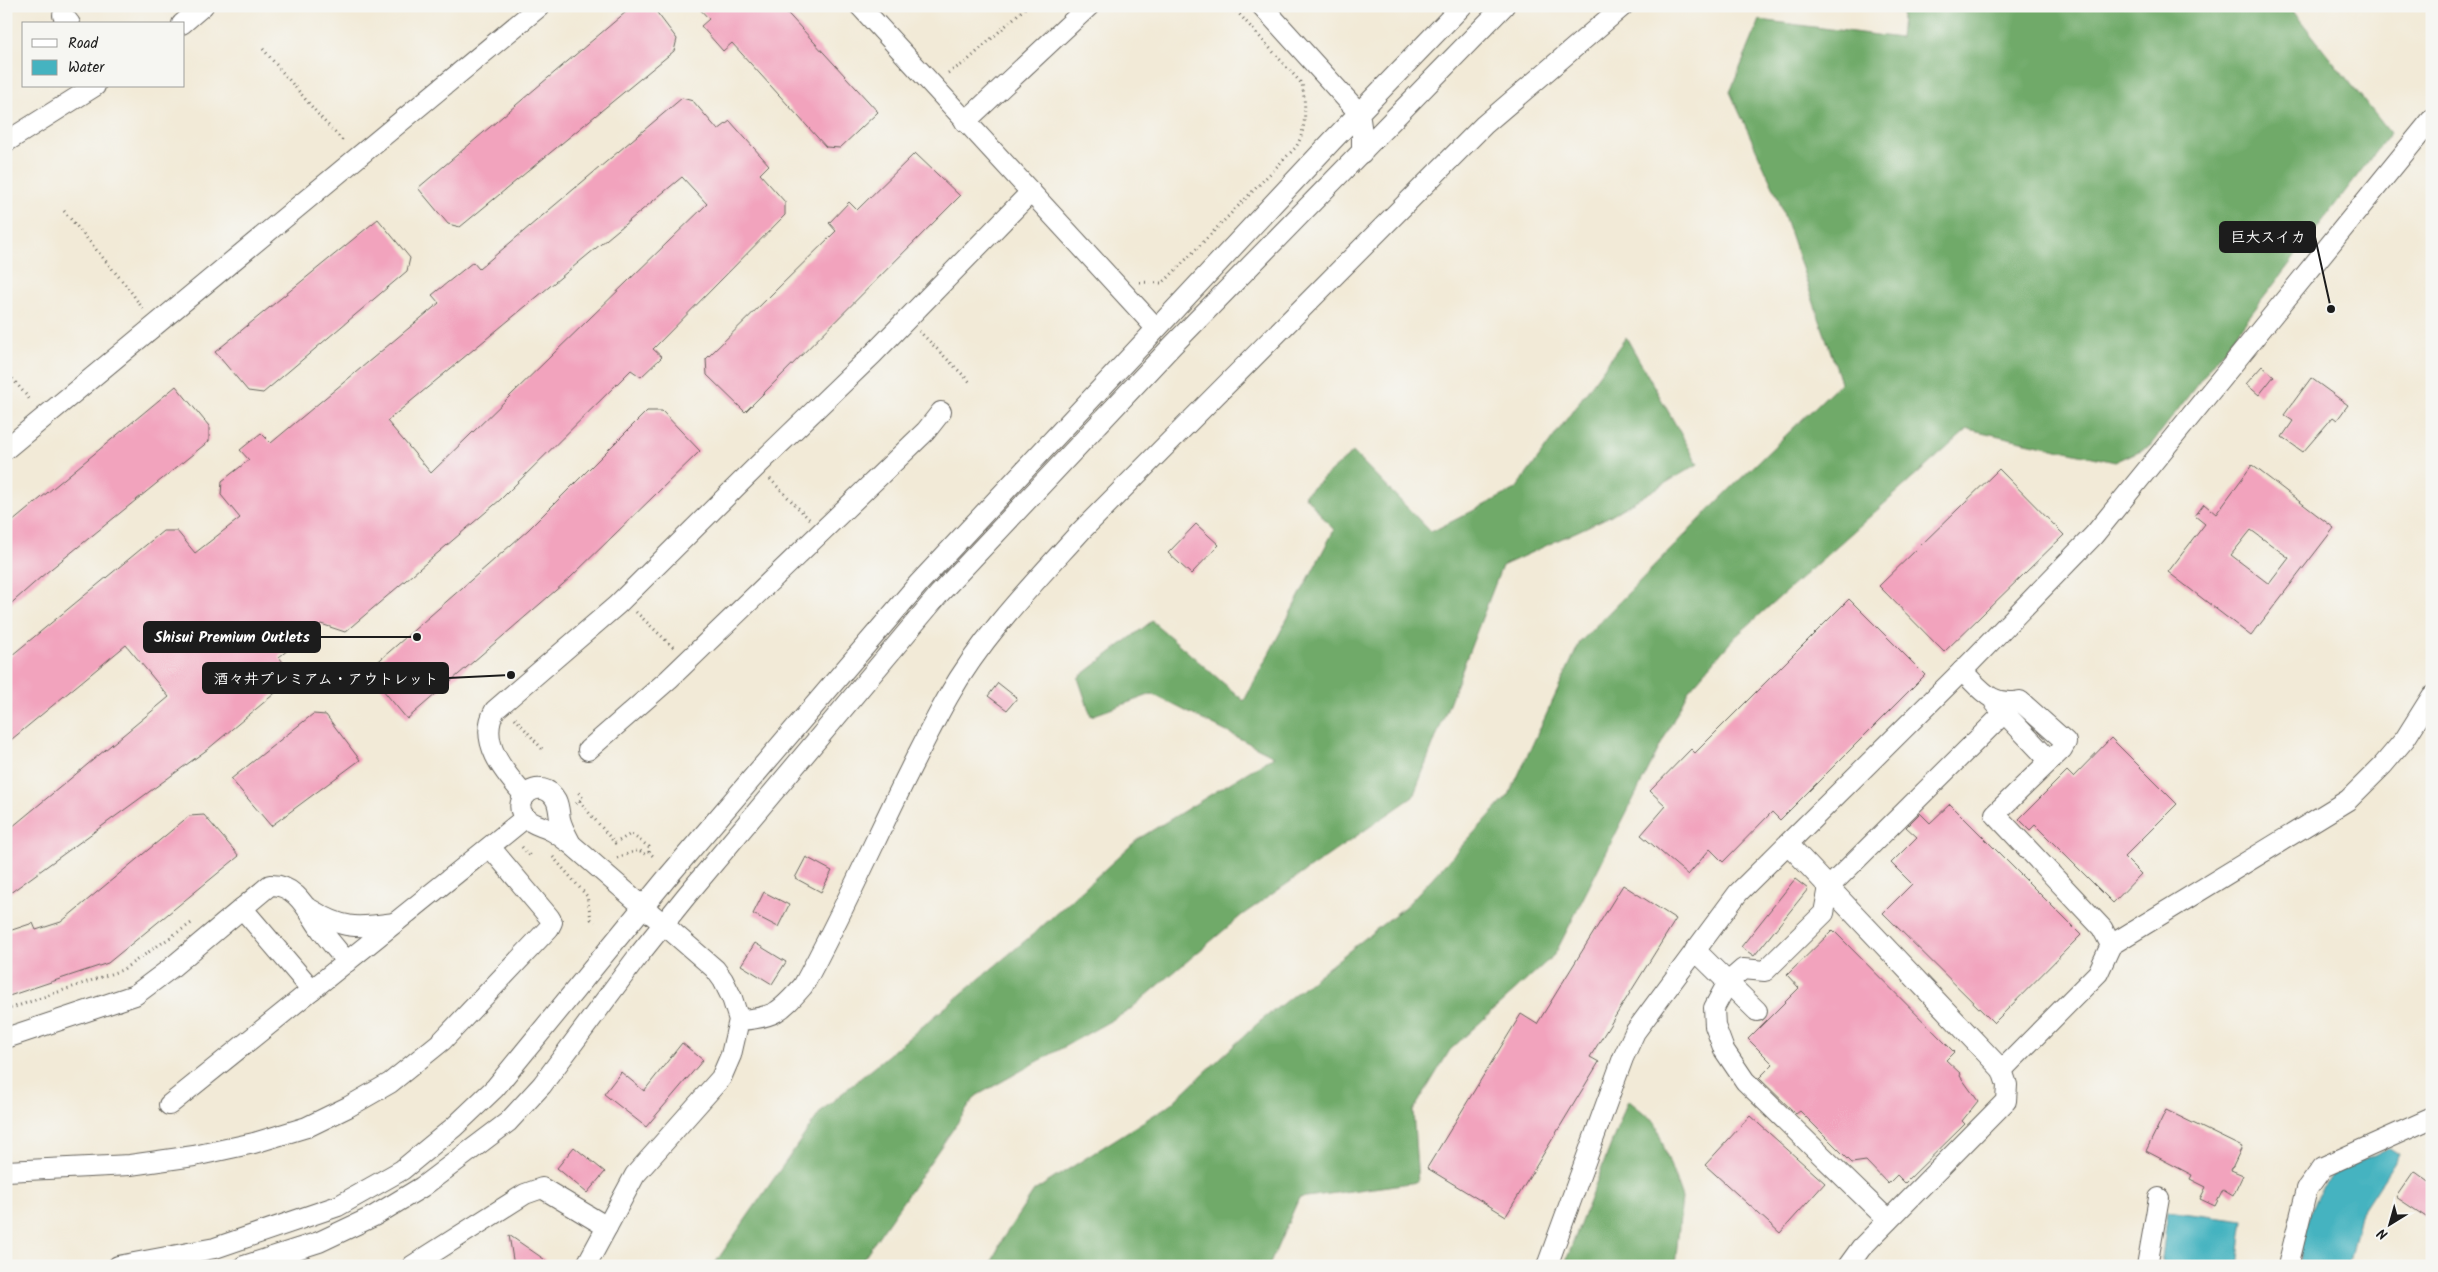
<svg xmlns="http://www.w3.org/2000/svg" width="2438" height="1272" font-family="Kalam,'Klee One',sans-serif">
  <style>
    .forest { fill: #70aa69; stroke: #466342 }
    .water { fill: #45b3c0; stroke: #30686e }
    .building { fill: #f2a3bd; fill-rule: evenodd }
    .lines { fill: none; stroke-linecap: round; stroke-linejoin: round }
    .minor-casing { stroke: #67645d; stroke-width: 22 }
    .path { stroke: #67645d; stroke-width: 3; stroke-dasharray: 1 4; stroke-linecap: butt }
    .minor { stroke: #fff; stroke-width: 20 }
    .leader { fill: none; stroke: #1c1c1c; stroke-width: 2 }
    .callout-dot { fill: #1c1c1c; stroke: #f6f6f2; stroke-width: 2 }
    .callout { fill: #1c1c1c; stroke: #1c1c1c; stroke-width: 2 }
    .callout-label { font-size: 15px; text-anchor: middle; font-weight: bold; fill: #fff }
  </style>
  <rect width="100%" height="100%" fill="#f6f6f2"/>
  <filter id="ink" filterUnits="userSpaceOnUse"><feTurbulence type="fractalNoise" baseFrequency=".02" numOctaves="2"/><feDisplacementMap in="SourceGraphic" scale="10" xChannelSelector="R" yChannelSelector="G"/><feConvolveMatrix kernelMatrix="1 2 1 2 8 2 1 2 1" color-interpolation-filters="sRGB"/></filter>
  <filter id="wash" filterUnits="userSpaceOnUse"><feTurbulence type="fractalNoise" baseFrequency=".0096" numOctaves="4" result="noise"/><feDisplacementMap in="SourceGraphic" scale="20" xChannelSelector="R" yChannelSelector="G"/><feGaussianBlur stdDeviation="1.12" result="paint"/><feColorMatrix in="noise" values="0 0 0 0 0 0 0 0 0 0 0 0 0 0 0 0 0 1.4 0 .05"/><feComposite in="paint" operator="in"/></filter>
  <g filter="url(#wash)">
    <rect width="100%" height="100%" fill="#f2ead7"/>
    <!-- forest -->
    <g class="forest">
      <polygon points="1903,6 2289,6 2390,133 2150,446 2115,462 1968,429 1735,637 1688,691 1555,954 1450,1050 1413,1111 1418,1182 1299,1198 1269,1266 990,1266 1003,1238 1034,1191 1171,1104 1258,1023 1407,905 1509,795 1580,642 1726,493 1841,382 1777,195 1730,92 1760,20 1900,38"/>
      <polygon points="1626,337 1698,464 1606,518 1502,566 1413,797 1242,915 1128,1011 976,1096 858,1266 713,1266 821,1111 1038,930 1138,839 1274,756 1152,694 1091,716 1078,678 1152,621 1244,701 1334,530 1304,495 1353,452 1431,532 1516,489"/>
      <polygon points="1628,1100 1655,1122 1682,1198 1675,1266 1564,1266"/>
    </g>
    <!-- water -->
    <g class="water">
      <path d="M 2388,1148 L 2399,1155 L 2360,1215 L 2348,1266 L 2299,1266 C 2305,1232 2309,1189 2342,1170 C 2357,1162 2373,1156 2388,1148 Z"/>
      <polygon points="2168,1211 2244,1221 2238,1266 2161,1266"/>
    </g>
    <g id="blocks">
      <!-- building -->
      <g class="building">
        <polygon points="633,6 652,6 677,39 674,51 460,227 448,224 418,188"/>
        <polygon points="697,6 781,6 878,112 840,148 826,147 732,43 723,51 701,26 709,19"/>
        <path d="M 682,98 L 693,101 L 718,130 L 730,121 L 769,165 L 760,174 L 785,202 L 785,215 L 653,349 L 662,357 L 641,377 L 631,370 L 500,500 L 345,632 L 321,624 L 279,657 L 289,670 L 286,684 L 208,749 L 6,896 L 6,832 L 169,697 L 126,645 L 6,744 L 6,660 L 163,531 L 177,531 L 195,553 L 240,518 L 221,495 L 222,481 L 249,460 L 240,450 L 261,433 L 271,443 L 439,303 L 432,295 L 473,262 L 479,269 ZM 682,177 L 707,204 L 431,473 L 387,421 Z"/>
        <polygon points="915,153 960,196 745,412 707,375 706,359 836,231 829,223 849,202 857,210"/>
        <polygon points="378,219 410,258 407,271 263,393 248,391 215,352"/>
        <polygon points="2262,366 2274,376 2259,395 2246,384"/>
        <polygon points="2311,378 2348,405 2337,420 2333,417 2303,452 2282,437 2293,421 2284,415"/>
        <polygon points="176,386 209,426 209,441 41,577 6,608 6,527"/>
        <polygon points="647,411 662,411 700,451 570,578 407,719 373,678 373,666 528,530"/>
        <path d="M 2252,465 L 2334,528 L 2251,636 L 2168,572 L 2205,524 L 2195,516 L 2204,504 L 2216,514 ZM 2251,530 L 2289,558 L 2269,584 L 2231,555 Z"/>
        <polygon points="1999,469 2064,535 1944,652 1879,586"/>
        <polygon points="1196,524 1219,545 1191,574 1168,553"/>
        <polygon points="1849,599 1925,675 1780,820 1772,812 1723,862 1710,849 1688,875 1641,835 1666,806 1650,791 1691,749 1695,753"/>
        <polygon points="998,683 1017,698 1007,710 988,696"/>
        <polygon points="313,714 326,715 360,760 271,826 231,779"/>
        <polygon points="2111,738 2177,804 2124,857 2141,874 2113,903 2035,825 2030,830 2019,819 2067,771 2073,777"/>
        <polygon points="1950,804 2081,935 1994,1023 1883,913 1912,884 1891,863 1917,837 1906,827 1920,813 1930,823"/>
        <polygon points="204,815 239,856 108,963 6,997 6,932 33,923 36,930 61,922 189,816"/>
        <polygon points="806,857 832,871 821,892 795,878"/>
        <polygon points="1795,879 1808,889 1754,956 1741,947"/>
        <polygon points="1623,885 1676,919 1590,1057 1599,1062 1506,1216 1427,1168 1521,1014 1537,1024"/>
        <polygon points="764,892 789,905 778,927 753,914"/>
        <polygon points="1833,930 1954,1052 1946,1060 1961,1074 1960,1076 1978,1101 1962,1121 1965,1124 1905,1183 1897,1175 1888,1184 1866,1161 1852,1163 1800,1111 1796,1114 1759,1078 1773,1064 1748,1039 1799,988 1787,975"/>
        <polygon points="755,943 786,962 772,984 741,965"/>
        <polygon points="682,1043 703,1060 646,1127 604,1094 621,1072 644,1091"/>
        <polygon points="2166,1110 2242,1147 2231,1170 2243,1175 2233,1196 2223,1190 2215,1206 2200,1199 2206,1187 2190,1179 2192,1175 2146,1151"/>
        <polygon points="1750,1116 1825,1183 1780,1233 1705,1165"/>
        <polygon points="574,1147 605,1172 587,1193 557,1168"/>
        <polygon points="2414,1171 2432,1184 2432,1221 2396,1197"/>
        <polygon points="509,1235 554,1266 514,1266"/>
      </g>
    </g>
  </g>
  <g filter="url(#ink)">
    <use href="#blocks" fill-opacity="0" stroke="#67645d" stroke-width="1"/>
    <g class="lines">
      <!-- minor casing -->
      <g class="minor-casing">
        <g id="minor">
          <polyline points="860,6 1156,328"/>
          <polyline points="1262,6 1359,113 1362,133 1362,153"/>
          <polyline points="63,15 70,24"/>
          <polyline points="182,24 203,6"/>
          <polyline points="965,122 1089,6"/>
          <polyline points="6,142 95,86"/>
          <polyline points="6,449 540,6"/>
          <path d="M 1962,671 C 1981,689 1991,707 2020,701 L 2066,742 L 2062,749 L 1995,814 L 2102,928 L 2111,945 L 2098,973 L 2002,1070"/>
          <polyline points="1995,703 2050,761"/>
          <polyline points="588,750 669,679 926,431 941,412"/>
          <path d="M 525,796 C 505,773 477,742 495,710 L 617,605 L 757,466 L 873,354 L 1031,192"/>
          <path d="M 571,844 C 567,836 562,828 560,819 C 559,813 559,806 556,800 C 542,774 508,799 525,817 C 532,825 543,826 552,831 C 559,835 565,840 571,844 L 715,969 L 723,980 L 732,998 L 739,1020 L 731,1055 L 721,1078 L 635,1175 L 586,1266"/>
          <polyline points="1788,844 2002,1070 2007,1085 2006,1101 1861,1248 1848,1266"/>
          <polyline points="242,908 312,990"/>
          <path d="M 310,909 C 344,930 357,928 394,923"/>
          <polyline points="2111,945 2348,800 2383,765 2405,739 2432,696"/>
          <polyline points="1695,950 1757,1011"/>
          <path d="M 739,1020 C 775,1018 781,1011 803,986 C 855,892 895,791 948,697 C 983,635 1034,583 1081,531 L 1484,125 L 1623,6"/>
          <path d="M 6,1038 L 135,995 L 171,968 L 270,885 C 297,884 308,912 322,931 C 330,942 339,952 347,962"/>
          <polyline points="169,1105 525,818"/>
          <polyline points="6,1171 130,1165 194,1156 254,1143 307,1127 348,1107 390,1083 442,1041 549,928 552,922 549,917 490,847"/>
          <polyline points="1888,1220 1745,1081 1724,1050 1715,1026 1714,1008 1728,982 1743,969 1765,971 1824,913 1829,887 2004,713"/>
          <polyline points="118,1266 215,1248 338,1206 402,1170 454,1127 495,1088 666,879 919,583 1331,142 1462,6"/>
          <polyline points="244,1266 319,1242 374,1216 422,1187 508,1122 542,1085 638,956 687,895 940,593 1172,346 1504,6"/>
          <polyline points="412,1266 525,1194 542,1188 607,1227"/>
          <polyline points="1547,1266 1623,1058 1635,1032 1738,893 1971,662 2094,535 2432,119"/>
          <polyline points="2147,1266 2159,1198"/>
          <polyline points="2288,1266 2307,1189 2323,1167 2432,1118"/>
        </g>
      </g>
      <!-- path -->
      <g class="path">
        <polyline points="263,49 323,120 345,143"/>
        <polyline points="948,73 966,62 1027,6"/>
        <polyline points="64,211 129,289 143,309"/>
        <path d="M 1140,282 L 1162,283 L 1167,279 L 1296,147 C 1307,129 1306,105 1302,84 L 1232,6"/>
        <polyline points="919,331 970,382"/>
        <polyline points="6,371 31,401"/>
        <polyline points="770,479 809,519"/>
        <polyline points="636,612 675,649"/>
        <polyline points="515,718 543,750"/>
        <polyline points="579,801 615,843 631,834 649,847 649,852 654,857"/>
        <polyline points="576,804 583,798 578,792"/>
        <polyline points="522,847 531,857"/>
        <polyline points="553,857 587,896 591,919 595,922"/>
        <polyline points="617,858 639,850 644,854 649,852"/>
        <polyline points="6,1010 122,970 193,922"/>
      </g>
      <!-- minor -->
      <use href="#minor" class="minor"/>
    </g>
  </g>
  <!-- callouts -->
  <path class="leader" d="M2331 309L2315 237M417 637L320 637M511 675L448 678"/>
  <g class="callout-dot">
    <circle cx="2331" cy="309" r="5"/>
    <circle cx="417" cy="637" r="5"/>
    <circle cx="511" cy="675" r="5"/>
  </g>
  <g class="callout">
    <rect x="2220" y="222" width="95" height="30" rx="5"/>
    <rect x="144" y="622" width="176" height="30" rx="5"/>
    <rect x="203" y="663" width="245" height="30" rx="5"/>
  </g>
  <g class="callout-label">
    <text x="2268" y="242">巨大スイカ</text>
    <text x="232" y="642">Shisui Premium Outlets</text>
    <text x="326" y="684">酒々井プレミアム・アウトレット</text>
  </g>
  <!-- margin -->
  <rect width="2438" height="1272" fill="none" stroke="#f6f6f2" stroke-width="25"/>
  <!-- legend -->
  <rect x="22" y="22" width="162" height="65" fill="#f6f6f2" stroke="#9f9f9c"/>
  <rect x="32" y="39" width="25" height="8" fill="#ffffff" stroke="#9f9f9c"/>
  <text x="68" y="48" font-size="15" fill="#1c1c1c">Road</text>
  <rect x="32" y="60" width="25" height="15" fill="#45b3c0" stroke="#9f9f9c"/>
  <text x="68" y="72" font-size="15" fill="#1c1c1c">Water</text>
  <!-- north arrow -->
  <g transform="translate(2390 1224) rotate(217)" stroke="#f6f6f2" stroke-width="4" paint-order="stroke">
  <path d="M0-4L9 19L0 12L-9 19Z" fill="#1c1c1c"/>
  <text y="-8" font-size="14" font-weight="bold" text-anchor="middle" fill="#1c1c1c">N</text>
  </g>
</svg>
